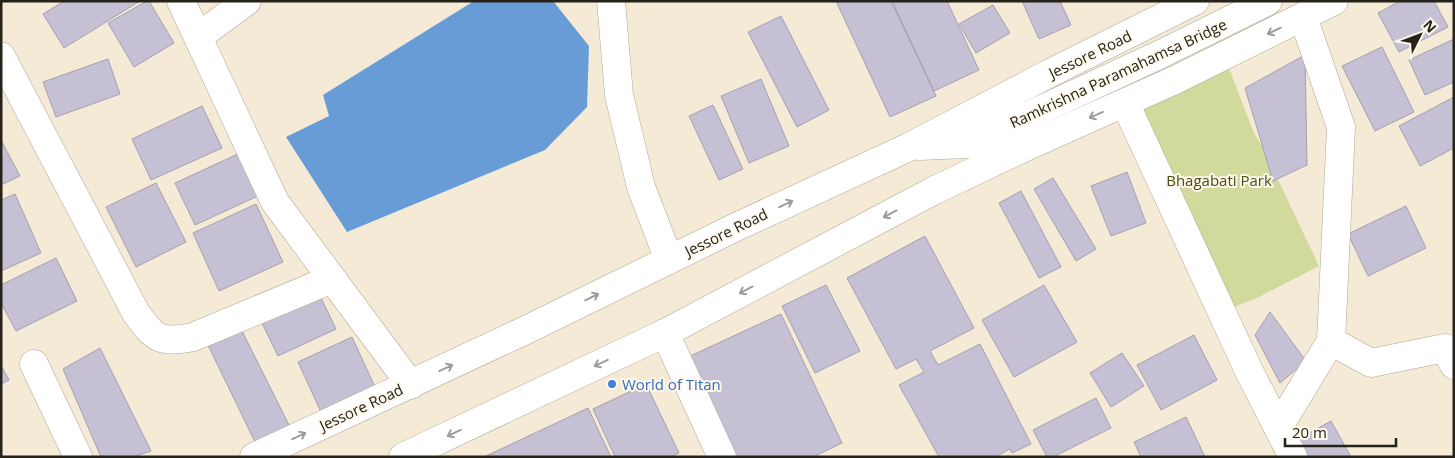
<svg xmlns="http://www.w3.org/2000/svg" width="1455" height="458" font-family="'Open Sans',sans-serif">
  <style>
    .park { fill: #d1d99d }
    .water { fill: #689cd7 }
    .building { fill: #c6c0d5; stroke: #a59fb3 }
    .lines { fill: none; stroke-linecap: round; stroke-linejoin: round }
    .minor-casing { stroke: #b0a693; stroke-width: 29 }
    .major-casing { stroke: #b0a693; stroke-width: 29 }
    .minor { stroke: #fff; stroke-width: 28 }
    .major { stroke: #fff; stroke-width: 28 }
    .oneway { stroke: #9d9c98 }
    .shop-dot { fill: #3f7fe0; stroke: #fef8ec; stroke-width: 2 }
    .labels { text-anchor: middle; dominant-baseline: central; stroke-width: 4; stroke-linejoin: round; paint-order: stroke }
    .street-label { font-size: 15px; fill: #25221a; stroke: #fef8ec }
    .park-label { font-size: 15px; fill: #494e12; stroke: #fef8ec }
    .shop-label { font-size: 15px; fill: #366cbe; stroke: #fef8ec; text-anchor: start }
  </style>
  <rect width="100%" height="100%" fill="#f4ead6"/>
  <!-- park -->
  <polygon class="park" points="1224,55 1253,131 1263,148 1319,266 1261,296 1232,308 1133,99"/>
  <!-- water -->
  <polygon class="water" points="474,1 553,1 589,46 587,107 545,150 347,232 286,137 329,116 323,95"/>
  <!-- building -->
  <g class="building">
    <polygon points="64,1 140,1 64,48 43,14"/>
    <polygon points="147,1 149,1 174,43 134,67 108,23"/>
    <polygon points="836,1 891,1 936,96 890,117"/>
    <polygon points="892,1 947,1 979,70 934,91"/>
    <polygon points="1022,1 1060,1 1071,25 1039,39"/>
    <polygon points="1400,1 1434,1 1448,27 1399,52 1378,13"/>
    <polygon points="993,5 1010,33 976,53 959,24"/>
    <polygon points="781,16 829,110 797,127 748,32"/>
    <polygon points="1454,39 1454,82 1425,95 1409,60"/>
    <polygon points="1382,47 1414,112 1375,131 1342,66"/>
    <polygon points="1305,55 1307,165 1273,181 1245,88"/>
    <polygon points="108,59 120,94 56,117 43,82"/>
    <polygon points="761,79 789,146 749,163 721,96"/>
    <polygon points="1454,97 1454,148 1420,166 1399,126"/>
    <polygon points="713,105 743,169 719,180 689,116"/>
    <polygon points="202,106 222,148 151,180 132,139"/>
    <polygon points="1,140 20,176 1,185"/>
    <polygon points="240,153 260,195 195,225 175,183"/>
    <polygon points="1127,172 1146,223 1111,236 1091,186"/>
    <polygon points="1053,178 1096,249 1076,261 1034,189"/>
    <polygon points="156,183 186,242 136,267 106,207"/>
    <polygon points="1021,191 1061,267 1039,278 999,203"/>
    <polygon points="15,194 41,253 1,271 1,200"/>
    <polygon points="256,204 283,262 219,291 193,233"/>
    <polygon points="1406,206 1426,248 1368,276 1348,234"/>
    <polygon points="925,236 974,328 930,351 938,365 980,344 1031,444 1012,453 1010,449 995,457 939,457 899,385 924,372 916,359 896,369 847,278"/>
    <polygon points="56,258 77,301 16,331 1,303 1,285"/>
    <polygon points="826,285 860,351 815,373 782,306"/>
    <polygon points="1044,285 1077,342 1014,377 982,320"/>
    <polygon points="320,296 336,329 278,356 262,323"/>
    <polygon points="1270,312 1306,361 1280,383 1255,335"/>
    <polygon points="781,314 842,443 813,457 732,457 686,358"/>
    <polygon points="240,327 290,427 256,444 207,343"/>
    <polygon points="1194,335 1217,380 1161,410 1137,365"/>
    <polygon points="352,337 375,387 321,412 298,362"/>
    <polygon points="100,348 151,451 133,457 101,457 63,369"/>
    <polygon points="1122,353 1144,386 1111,407 1090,373"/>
    <polygon points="1,365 9,380 1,384"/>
    <polygon points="646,384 679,453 670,457 615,457 593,409"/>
    <polygon points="1096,398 1111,428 1053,457 1047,457 1033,430"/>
    <polygon points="588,408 611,457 484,457"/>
    <polygon points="1186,417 1205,457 1141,457 1134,442"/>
    <polygon points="1331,421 1351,457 1306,457 1297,440"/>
  </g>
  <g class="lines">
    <!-- minor casing -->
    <g class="minor-casing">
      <g id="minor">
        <polyline points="181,1 275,202 411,385"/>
        <polyline points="611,1 619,95 641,187 669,260"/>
        <polyline points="198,37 247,1"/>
        <path d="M 1,56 L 136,313 C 155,340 161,343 193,337 L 332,279"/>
        <polyline points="1125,103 1249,371 1293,457"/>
        <polyline points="665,333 722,457"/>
        <polyline points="1331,341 1371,363 1445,348 1454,365"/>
        <polyline points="34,364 78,457"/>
        <polyline points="1278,428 1331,341 1341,127 1303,17"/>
      </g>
    </g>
    <!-- major casing -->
    <g class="major-casing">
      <g id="major">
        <polyline points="919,146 967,144 1161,54 1268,1"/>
        <polyline points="254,457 528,329 736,227 909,147 1048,74 1195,1"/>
        <polyline points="403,457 665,333 933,191 1019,150 1175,80 1334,1"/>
      </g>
    </g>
    <!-- minor -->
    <use href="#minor" class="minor"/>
    <!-- major -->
    <use href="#major" class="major"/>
  </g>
  <!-- one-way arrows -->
  <defs><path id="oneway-shaft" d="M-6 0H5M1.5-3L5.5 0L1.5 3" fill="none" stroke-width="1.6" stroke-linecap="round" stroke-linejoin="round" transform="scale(1.25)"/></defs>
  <g class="oneway">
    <use href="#oneway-shaft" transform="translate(1274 31) rotate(154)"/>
    <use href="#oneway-shaft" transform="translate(1096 115) rotate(156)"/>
    <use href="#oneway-shaft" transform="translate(786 204) rotate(-25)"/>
    <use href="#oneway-shaft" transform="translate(890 214) rotate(152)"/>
    <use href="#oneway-shaft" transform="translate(746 290) rotate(152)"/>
    <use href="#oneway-shaft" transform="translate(592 297) rotate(-26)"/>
    <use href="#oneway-shaft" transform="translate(601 363) rotate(155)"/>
    <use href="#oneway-shaft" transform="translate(446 368) rotate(-25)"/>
    <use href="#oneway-shaft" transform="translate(454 433) rotate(155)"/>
    <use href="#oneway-shaft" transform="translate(299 436) rotate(-25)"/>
  </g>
  <!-- markers -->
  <circle class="shop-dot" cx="612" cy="384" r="5"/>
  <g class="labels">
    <!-- street labels -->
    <g class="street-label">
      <text transform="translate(1090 54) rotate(-26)">Jessore Road</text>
      <text transform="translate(1118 73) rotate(-25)">Ramkrishna Paramahamsa Bridge</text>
      <text transform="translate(726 232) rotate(-26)">Jessore Road</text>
      <text transform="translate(361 407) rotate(-25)">Jessore Road</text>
    </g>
    <!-- park labels -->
    <g class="park-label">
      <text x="1219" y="180">Bhagabati Park</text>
    </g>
    <!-- shop labels -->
    <g class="shop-label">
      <text x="622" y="384">World of Titan</text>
    </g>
  </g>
  <!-- border -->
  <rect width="1455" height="458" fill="none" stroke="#25221a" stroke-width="5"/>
  <!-- north arrow -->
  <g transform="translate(1420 35) rotate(48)" stroke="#fef8ec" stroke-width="4" paint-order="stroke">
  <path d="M0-4L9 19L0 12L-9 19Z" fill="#25221a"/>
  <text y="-8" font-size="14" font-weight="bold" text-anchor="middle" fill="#25221a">N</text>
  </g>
  <!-- scale -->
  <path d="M1285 438v8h111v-8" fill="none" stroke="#25221a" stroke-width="2.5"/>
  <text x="1292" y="438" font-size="15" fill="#25221a" stroke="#fef8ec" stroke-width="4" paint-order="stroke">20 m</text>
</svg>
